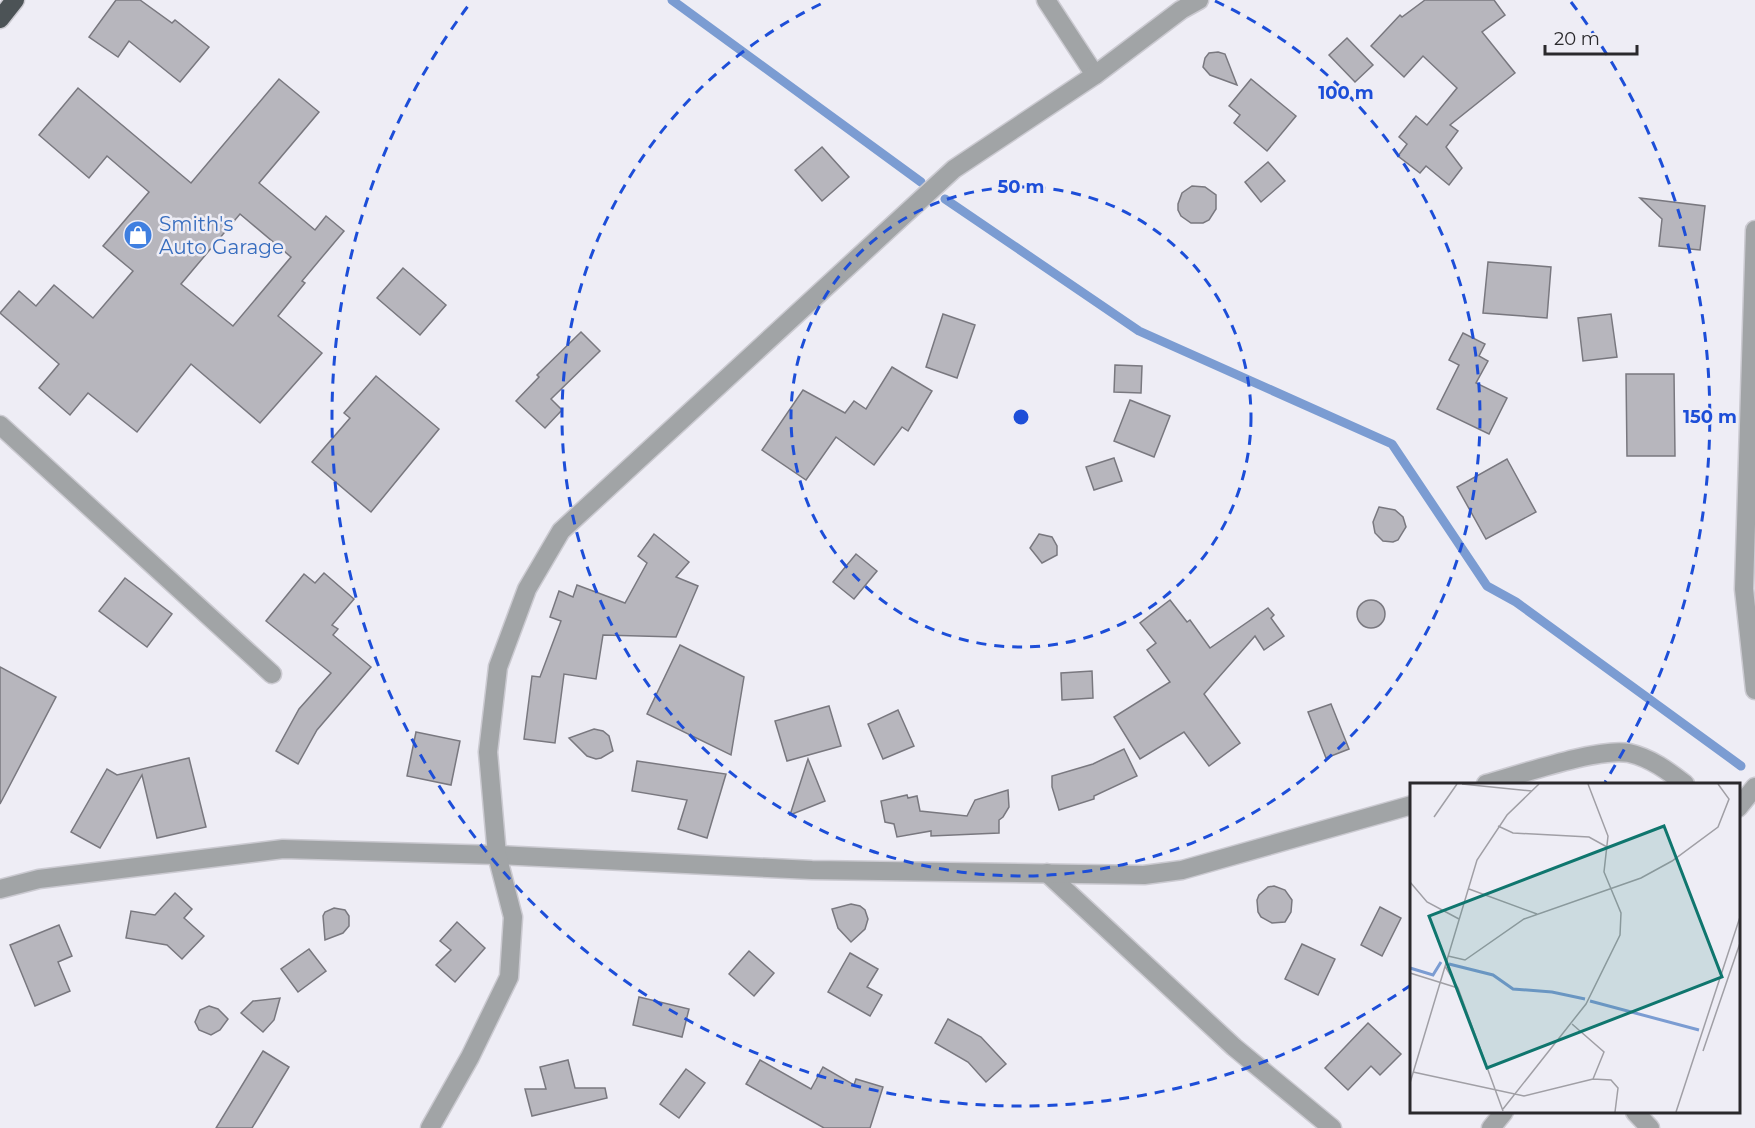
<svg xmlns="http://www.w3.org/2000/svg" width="1755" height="1128" font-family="Montserrat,sans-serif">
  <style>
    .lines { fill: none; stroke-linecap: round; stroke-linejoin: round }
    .stream { stroke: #7b9cd2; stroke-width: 9 }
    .building { fill: #b7b6bd; stroke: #79787f; stroke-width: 1.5; fill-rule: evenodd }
    .minor-casing { stroke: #cbcad1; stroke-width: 21 }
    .highway-casing { stroke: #cbcad1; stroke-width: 21 }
    .minor { stroke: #a1a4a6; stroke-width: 18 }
    .highway { stroke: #4c5356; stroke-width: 18 }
    .ring { fill: none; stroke: #1d4ed8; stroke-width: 3; stroke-dasharray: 10 8 }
    .labels { text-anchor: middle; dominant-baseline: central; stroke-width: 5; stroke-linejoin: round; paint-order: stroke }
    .shop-label { font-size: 20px; fill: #366cbe; stroke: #eeedf5; text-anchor: start }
    .inset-river { fill: none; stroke: #7b9cd2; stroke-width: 3 }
    .inset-road { fill: none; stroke: #a09fa5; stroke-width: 1.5 }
    .view { fill: #0f766e; fill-opacity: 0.15; stroke: #0f766e; stroke-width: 3 }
    .inset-edge { fill: none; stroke: #2a292c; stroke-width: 3 }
    .centre { fill: #1d4ed8; stroke: #eeedf5; stroke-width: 3 }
    .ring-label { font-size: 18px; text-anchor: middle; font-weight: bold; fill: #1d4ed8; stroke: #eeedf5; stroke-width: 5; stroke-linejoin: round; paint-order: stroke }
  </style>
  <rect width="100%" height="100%" fill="#eeedf5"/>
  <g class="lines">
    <!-- stream -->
    <g class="stream">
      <polyline points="672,0 921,182"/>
      <polyline points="945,199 1139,331 1392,444 1487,586 1516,602 1741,766"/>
    </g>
  </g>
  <!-- building -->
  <g class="building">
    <polygon points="116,0 140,0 172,23 175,20 209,47 180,82 129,41 118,57 89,37"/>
    <polygon points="1425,0 1494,0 1505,15 1482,32 1515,73 1450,125 1458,131 1446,147 1462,168 1449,185 1426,166 1420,173 1398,156 1407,144 1399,137 1416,116 1427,125 1457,88 1423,56 1404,77 1371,46 1400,15 1402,17"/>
    <polygon points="1347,38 1373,65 1355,82 1329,55"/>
    <polygon points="1218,52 1225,54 1237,85 1210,75 1203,67 1205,58 1209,53"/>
    <path d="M 279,79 L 319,112 L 259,183 L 315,230 L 326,216 L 344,231 L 302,281 L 305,283 L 278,316 L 322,353 L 260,423 L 191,364 L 137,432 L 88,393 L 70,415 L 39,388 L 59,364 L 0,313 L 19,291 L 36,306 L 54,285 L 93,318 L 133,271 L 103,246 L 149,192 L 107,156 L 89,178 L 39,135 L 78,88 L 191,183 ZM 240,214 L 291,257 L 233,326 L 181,284 Z"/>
    <polygon points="1251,79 1296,116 1267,151 1234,123 1240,115 1229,106"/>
    <polygon points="822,147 849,177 822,201 795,170"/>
    <polygon points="1268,162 1285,181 1261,202 1245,182"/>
    <polygon points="1192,186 1205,187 1216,195 1216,209 1209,220 1203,223 1191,223 1181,216 1178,210 1178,204 1182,193"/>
    <polygon points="1640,198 1705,206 1700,250 1659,246 1662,219"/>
    <polygon points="1488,262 1551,267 1547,318 1483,313"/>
    <polygon points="403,268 446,305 420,335 377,298"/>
    <polygon points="943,314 975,325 957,378 926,367"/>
    <polygon points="1611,314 1617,357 1583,361 1578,318"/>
    <polygon points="581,332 600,351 551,399 562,410 545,428 516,401 539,377 537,375"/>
    <polygon points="1463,333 1485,344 1479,356 1488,361 1476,383 1507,398 1489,434 1437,409 1459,365 1449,360"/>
    <polygon points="1115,365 1142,366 1141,393 1114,392"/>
    <polygon points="892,367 932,391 908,431 902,427 874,465 836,437 806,480 762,450 803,390 845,413 854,401 866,409"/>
    <polygon points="1626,374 1674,374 1675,456 1627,456"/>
    <polygon points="376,376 439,429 371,512 312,462 350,418 344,413"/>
    <polygon points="1130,400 1170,416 1154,457 1114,441"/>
    <polygon points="1114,458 1122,481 1094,490 1086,467"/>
    <polygon points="1507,459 1536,512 1486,539 1457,487"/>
    <polygon points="1379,507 1395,510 1403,517 1406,527 1398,540 1393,542 1383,541 1375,533 1373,522"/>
    <polygon points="654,534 689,562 676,577 698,586 676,637 603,635 596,679 564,674 555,743 524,739 532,676 540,677 561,621 550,617 559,591 573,597 577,585 625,603 647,563 638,556"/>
    <polygon points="1039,534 1052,537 1057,546 1057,555 1042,563 1030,548"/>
    <polygon points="856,554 877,571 854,599 833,582"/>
    <polygon points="324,573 354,599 332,625 338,629 333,635 371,667 317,730 298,764 276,751 299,709 331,673 266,621 304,574 315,583"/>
    <polygon points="125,578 172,614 147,647 99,611"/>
    <circle cx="1371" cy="614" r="14"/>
    <polygon points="1170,600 1187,622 1190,620 1210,648 1268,608 1274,615 1271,618 1284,636 1264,650 1255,636 1204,694 1240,743 1209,766 1184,732 1140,759 1114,717 1170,682 1147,650 1156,643 1140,623"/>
    <polygon points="680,645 744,677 731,755 647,714"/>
    <polygon points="0,667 56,697 0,804"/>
    <polygon points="1092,671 1093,698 1062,700 1061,673"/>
    <polygon points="1331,704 1349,749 1326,758 1308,712"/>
    <polygon points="829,706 841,746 787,761 775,721"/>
    <polygon points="898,710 914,746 883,759 868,724"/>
    <polygon points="594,729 603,731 609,736 613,751 601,758 596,759 587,756 569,738"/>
    <polygon points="416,732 460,741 451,785 407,776"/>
    <polygon points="1124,749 1137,776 1094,796 1094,799 1059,810 1052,787 1052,776 1093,764"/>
    <polygon points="189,758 206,827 157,838 142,775 100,848 71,832 107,769 117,775"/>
    <polygon points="808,759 825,801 790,815"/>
    <polygon points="637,761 726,774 707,838 678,829 687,800 632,791"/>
    <polygon points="1008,790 1009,807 1003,817 999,820 999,833 931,836 931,831 897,837 894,824 885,822 881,801 907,795 908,798 917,796 920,811 967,816 975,800"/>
    <polygon points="1274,886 1285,890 1292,900 1291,912 1285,922 1272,923 1261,917 1258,912 1257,900 1259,895 1268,887"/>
    <polygon points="175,893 192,909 184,918 204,936 182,959 167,945 126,938 131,911 155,915"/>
    <polygon points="851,904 860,906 865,910 868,919 865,929 851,942 838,928 832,909"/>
    <polygon points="1380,907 1401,918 1382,956 1361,945"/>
    <polygon points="334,908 345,910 349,916 349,926 343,933 325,940 323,916 325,912"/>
    <polygon points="457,922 485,948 455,982 436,965 451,950 440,941"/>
    <polygon points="59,925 72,956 58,962 70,991 35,1006 10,945"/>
    <polygon points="1302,944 1335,959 1318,995 1285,979"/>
    <polygon points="309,949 326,971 298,992 281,969"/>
    <polygon points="749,951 774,973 754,996 729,974"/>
    <polygon points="850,953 878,969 867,987 882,995 870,1016 828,992"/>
    <polygon points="639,997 689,1009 682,1037 633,1025"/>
    <polygon points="280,998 274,1020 263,1032 241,1013 253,1001"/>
    <polygon points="209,1006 218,1009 228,1019 220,1030 211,1035 199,1030 195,1022 200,1010"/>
    <polygon points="948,1019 981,1037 1006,1064 986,1082 968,1062 935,1043"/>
    <polygon points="1368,1023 1401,1054 1380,1075 1371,1066 1348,1090 1325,1068"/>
    <polygon points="263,1051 289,1067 252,1128 216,1128"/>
    <polygon points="568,1060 575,1088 605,1088 607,1098 532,1116 525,1089 546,1089 540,1067"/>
    <polygon points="760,1060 811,1089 823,1067 854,1085 856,1079 883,1087 870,1128 824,1128 746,1084"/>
    <polygon points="686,1069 705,1083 679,1118 660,1104"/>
  </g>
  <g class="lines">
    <!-- minor casing -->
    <g class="minor-casing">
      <g id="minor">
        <polyline points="1046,0 1095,75"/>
        <polyline points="1755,230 1744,589 1755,690"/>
        <polyline points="0,425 272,674"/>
        <path d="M 1486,784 C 1519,775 1599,747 1629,753 C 1651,758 1668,771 1685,784"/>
        <polyline points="1738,808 1755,787"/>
        <polyline points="1047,873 1234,1047 1332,1128"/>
        <polyline points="0,889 39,879 283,849 497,855 812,870 1144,875 1182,870 1412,805"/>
        <polyline points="1635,1112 1650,1128"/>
        <polyline points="430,1128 470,1057 509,977 513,917 497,855 488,752 498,667 527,589 561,531 954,169 1095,75 1181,10 1199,0"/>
        <polyline points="1491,1128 1504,1112"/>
      </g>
    </g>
    <!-- highway casing -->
    <g class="highway-casing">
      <polyline id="highway" points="0,19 15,0"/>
    </g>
    <!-- minor -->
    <use href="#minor" class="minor"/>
    <!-- highway -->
    <use href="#highway" class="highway"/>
  </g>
  <!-- distance rings -->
  <g class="ring">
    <circle cx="1021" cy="417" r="230"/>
    <path d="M1215 1A459 459 0 1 1 827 1"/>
    <path d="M1411 985A689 689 0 0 1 471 2M1571 2A689 689 0 0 1 1605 782"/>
  </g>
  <!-- icons -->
  <defs>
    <g id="shop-disc" transform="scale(1.5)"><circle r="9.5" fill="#3f7fe0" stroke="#eeedf5"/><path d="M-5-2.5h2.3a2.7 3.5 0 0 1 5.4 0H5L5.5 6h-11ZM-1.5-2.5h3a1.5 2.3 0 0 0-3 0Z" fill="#fff"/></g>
  </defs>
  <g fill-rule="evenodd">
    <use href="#shop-disc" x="138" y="235"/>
  </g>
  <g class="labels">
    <!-- shop labels -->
    <g class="shop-label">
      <text x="159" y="224">Smith's<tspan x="159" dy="23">Auto Garage</tspan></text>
    </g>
  </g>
  <!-- overview -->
  <g transform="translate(1410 783)">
    <rect width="330" height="330" fill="#eeedf5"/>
    <path class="inset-river" d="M 39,181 L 83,192 L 103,206 L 142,209 L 175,216M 0,185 L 23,192 L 31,179M 180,218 L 289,247"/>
    <path class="inset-road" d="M 52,1 L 122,8M 24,34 L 47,1M 88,43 L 103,50 L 179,54 L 197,64M 0,99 L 17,119 L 49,136M 59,106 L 127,131M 38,173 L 55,177 L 114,136 L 231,95 L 262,78 L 308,44 L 319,16 L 308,1M 35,183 L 48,205 L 93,328M 0,190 L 48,205M 162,241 L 194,269 L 183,296M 293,268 L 330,160M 3,289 L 114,313 L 183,296 L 201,297 L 208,305 L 205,329M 0,300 L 67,77 L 97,32 L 129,1M 93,326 L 176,221 L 210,152 L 211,130 L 194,89 L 198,53 L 178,1M 266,329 L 330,134"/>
    <path class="view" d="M 254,43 L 312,194 L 77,285 L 19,133 Z"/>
    <rect width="330" height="330" class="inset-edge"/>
  </g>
  <circle cx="1021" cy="417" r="9" class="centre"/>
  <g class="ring-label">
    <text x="1346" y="99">100 m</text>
    <text x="1021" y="193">50 m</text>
    <text x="1710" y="423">150 m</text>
  </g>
  <!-- scale -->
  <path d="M1545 45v9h92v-9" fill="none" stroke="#2a292c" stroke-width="3"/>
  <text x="1554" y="45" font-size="18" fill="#2a292c" stroke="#eeedf5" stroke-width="4.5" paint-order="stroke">20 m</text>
</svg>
